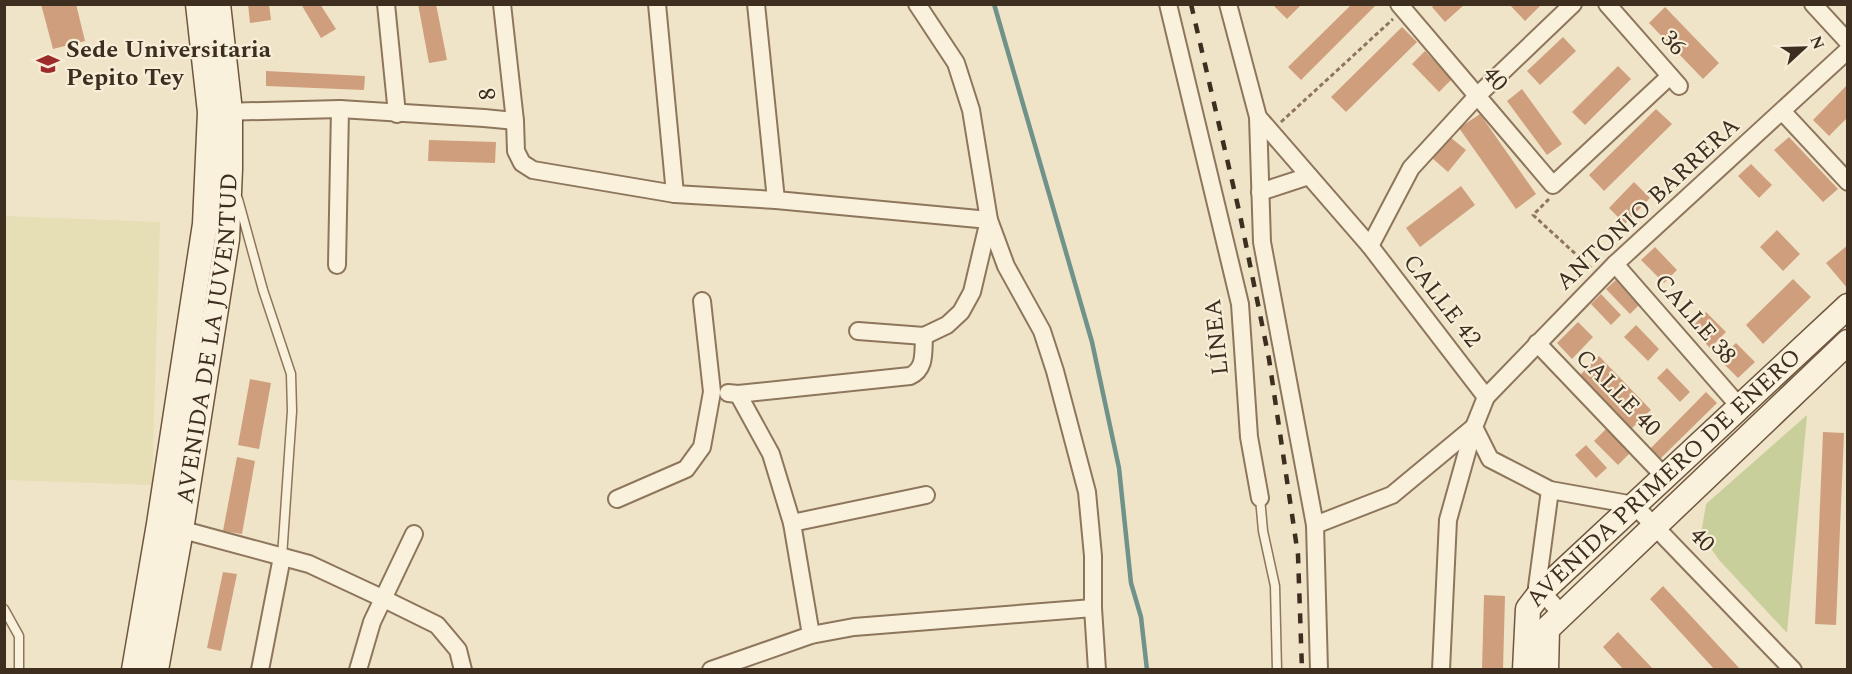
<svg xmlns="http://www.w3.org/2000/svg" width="1852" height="674" font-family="Spectral,serif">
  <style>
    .farmland { fill: #e6deb5 }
    .green { fill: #c9cf9b }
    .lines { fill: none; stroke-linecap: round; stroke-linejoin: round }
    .stream { stroke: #6f938a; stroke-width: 4.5 }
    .building { fill: #cf9f7d }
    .lane-casing { stroke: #8d765c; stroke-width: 11 }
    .street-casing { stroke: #8d765c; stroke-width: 20 }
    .secondary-casing { stroke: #6f573f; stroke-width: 27 }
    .path { stroke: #8d765c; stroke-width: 3; stroke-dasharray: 4.5 3; stroke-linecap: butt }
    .lane { stroke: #faf1dc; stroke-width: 8 }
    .street { stroke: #faf1dc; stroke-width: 16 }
    .secondary { stroke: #faf1dc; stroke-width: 24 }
    .rail { stroke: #3d2e20; stroke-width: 4.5; stroke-dasharray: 10 10; stroke-linecap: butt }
    .labels { text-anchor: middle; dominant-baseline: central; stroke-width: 4.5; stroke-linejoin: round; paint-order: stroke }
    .street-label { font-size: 24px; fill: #3d2e20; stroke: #f7eed8 }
    .poi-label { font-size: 24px; font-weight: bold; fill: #3d2e20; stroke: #f7eed8; text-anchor: start }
  </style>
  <rect width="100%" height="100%" fill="#f0e4c8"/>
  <!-- farmland -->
  <polygon class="farmland" points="5,216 160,222 152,485 5,480"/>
  <!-- green -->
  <polygon class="green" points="1807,415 1787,633 1719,560 1701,534 1706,504"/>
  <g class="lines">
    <!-- stream -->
    <polyline class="stream" points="994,4 1092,342 1119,468 1131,583 1141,617 1147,670"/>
  </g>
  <!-- building -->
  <g class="building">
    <polygon points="41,4 76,4 85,41 53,49"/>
    <polygon points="248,4 269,4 271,20 250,23"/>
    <polygon points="301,4 320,4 336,29 321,38"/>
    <polygon points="418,4 436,4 447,60 429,63"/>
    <polygon points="1272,4 1302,4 1287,19"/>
    <polygon points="1352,4 1377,4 1301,80 1288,67"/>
    <polygon points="1436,4 1465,4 1445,22 1432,7"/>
    <polygon points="1509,4 1542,4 1525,21"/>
    <polygon points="1665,7 1719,63 1703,79 1649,23"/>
    <polygon points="1402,27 1417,42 1346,112 1331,97"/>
    <polygon points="1563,37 1576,51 1540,85 1527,71"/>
    <polygon points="1425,51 1452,79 1439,92 1412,64"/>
    <polygon points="1618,66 1631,79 1585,125 1572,112"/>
    <polygon points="266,71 365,76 364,90 266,86"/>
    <polygon points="1848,84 1848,117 1829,136 1813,120"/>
    <polygon points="1522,89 1562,144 1547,155 1507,101"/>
    <polygon points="1656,109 1672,124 1604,191 1589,175"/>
    <polygon points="1480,114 1536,194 1516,209 1459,128"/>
    <polygon points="1450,137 1466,150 1448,172 1432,158"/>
    <polygon points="1789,137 1838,189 1823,202 1774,150"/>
    <polygon points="429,140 496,142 495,163 428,161"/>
    <polygon points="1751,164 1772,185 1759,198 1738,176"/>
    <polygon points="1634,182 1650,198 1625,224 1609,208"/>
    <polygon points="1461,186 1475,205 1420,247 1406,228"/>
    <polygon points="1777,230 1800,254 1783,271 1760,247"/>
    <polygon points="1848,245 1848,289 1826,263"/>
    <polygon points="1655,247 1677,270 1664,283 1641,260"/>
    <polygon points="1617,279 1641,303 1630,314 1606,289"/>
    <polygon points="1793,279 1811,297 1763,344 1746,325"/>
    <polygon points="1601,294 1621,315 1611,325 1591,304"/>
    <polygon points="1706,312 1726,332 1710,348 1691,328"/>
    <polygon points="1578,322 1593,337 1572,359 1557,343"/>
    <polygon points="1636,325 1659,349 1648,361 1624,337"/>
    <polygon points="1736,343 1755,362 1738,378 1719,359"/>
    <polygon points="1599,356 1651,410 1630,430 1578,377"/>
    <polygon points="1667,368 1690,392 1680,402 1657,378"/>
    <polygon points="250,379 271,383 259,449 238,445"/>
    <polygon points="1706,392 1717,403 1659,460 1649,450"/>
    <polygon points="1606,429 1630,453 1618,465 1594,441"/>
    <polygon points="1823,432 1844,433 1836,625 1815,624"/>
    <polygon points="1586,445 1607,468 1596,478 1575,455"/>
    <polygon points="237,457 255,461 242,534 223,531"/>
    <polygon points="223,572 237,574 221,651 207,648"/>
    <polygon points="1663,586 1741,670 1715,670 1650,599"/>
    <polygon points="1484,595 1505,596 1503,670 1482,670"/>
    <polygon points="1618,632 1654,670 1624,670 1603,647"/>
  </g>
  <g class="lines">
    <!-- lane casing -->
    <g class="lane-casing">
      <g id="lane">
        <polyline points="238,199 263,290 291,374 292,411 282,557"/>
        <polyline points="1260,498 1263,531 1275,586 1277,670"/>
        <polyline points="4,609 19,636 19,670"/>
      </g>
    </g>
    <!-- street casing -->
    <g class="street-casing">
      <g id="street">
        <polyline points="386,4 397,114"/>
        <polyline points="502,4 515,121 516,151 522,163 533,170 675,194 776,200 989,220 972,292 961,312 947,325 924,336 858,331"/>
        <polyline points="657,4 675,194"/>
        <polyline points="756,4 776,200"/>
        <polyline points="917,4 956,63 971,110 989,220 1006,266 1042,331 1055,371 1087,492 1093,556 1093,608 1097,670"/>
        <polyline points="1168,4 1240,304 1249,437 1260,498"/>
        <polyline points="1228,4 1258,117 1370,246 1486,397 1474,427 1490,459 1550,490 1634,505 1793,670"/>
        <polyline points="1399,4 1553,185 1670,76"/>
        <polyline points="1607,4 1679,86"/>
        <polyline points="1813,4 1848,42"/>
        <polyline points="1782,111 1848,182"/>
        <polyline points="220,112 340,109 484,118 515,121"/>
        <polyline points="1258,117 1262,242 1315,525 1319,670"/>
        <polyline points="1260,192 1309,176"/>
        <polyline points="1370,246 1411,168 1478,95 1573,4"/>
        <polyline points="1615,264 1739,406"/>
        <polyline points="337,265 340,109"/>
        <polyline points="1537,343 1665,477"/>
        <path d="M 728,393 L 738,394 L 910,376 C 926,369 923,352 924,336"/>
        <polyline points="738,394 771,454 792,523 811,635"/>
        <polyline points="1486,397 1615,264 1848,50"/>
        <polyline points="1550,490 1537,587 1562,614"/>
        <polyline points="617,499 686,469 702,447 712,392 702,301"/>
        <polyline points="792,523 926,495"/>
        <polyline points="1315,525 1392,495 1474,427"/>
        <polyline points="172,527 309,564 382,598 437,625 458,650 463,670"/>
        <polyline points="260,670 282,557"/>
        <polyline points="358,670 372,622 414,534"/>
        <polyline points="711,670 811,635 854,627 1093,608"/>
        <polyline points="1441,670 1448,520 1474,427"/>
      </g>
    </g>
    <!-- secondary casing -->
    <g class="secondary-casing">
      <g id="secondary">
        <polyline points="134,670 159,524 205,224 210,112 198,4"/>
        <path id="s1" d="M 156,670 L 181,530 L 227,239 L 230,169 L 230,111 L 218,4"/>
        <path id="s2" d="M 1525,670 L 1528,609 L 1541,592 L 1848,306"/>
        <polyline points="1546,670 1547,629 1848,342"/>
      </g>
    </g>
    <!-- path -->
    <g class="path">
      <polyline points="1281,122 1393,19"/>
      <polyline points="1549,199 1533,215 1591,268"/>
    </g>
    <!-- lane -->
    <use href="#lane" class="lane"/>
    <!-- street -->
    <use href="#street" class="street"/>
    <!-- secondary -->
    <use href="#secondary" class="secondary"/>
    <!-- rail -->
    <polyline class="rail" points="1191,4 1240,215 1269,359 1298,555 1302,670"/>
  </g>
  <!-- icons -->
  <defs>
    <g id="university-bare" transform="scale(1.8)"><path d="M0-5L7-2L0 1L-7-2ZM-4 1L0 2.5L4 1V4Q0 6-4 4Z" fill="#9e2a2b" stroke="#f7eed8" stroke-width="2.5" paint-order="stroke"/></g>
  </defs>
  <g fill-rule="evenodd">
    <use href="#university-bare" x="48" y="64"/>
  </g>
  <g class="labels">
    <!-- street labels -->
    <g class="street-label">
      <text transform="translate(1673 43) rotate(49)">36</text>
      <text transform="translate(1495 79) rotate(50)">40</text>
      <text transform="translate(488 94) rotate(-96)">8</text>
      <text transform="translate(1648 204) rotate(-43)">ANTONIO BARRERA</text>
      <text transform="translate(1442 301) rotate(52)">CALLE 42</text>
      <text transform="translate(1695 319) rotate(49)">CALLE 38</text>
      <text transform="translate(1217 337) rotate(-96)">LÍNEA</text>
      <text stroke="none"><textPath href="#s1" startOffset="336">AVENIDA DE LA JUVENTUD</textPath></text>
      <text transform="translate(1618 393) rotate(46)">CALLE 40</text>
      <text stroke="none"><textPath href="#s2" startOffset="250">AVENIDA PRIMERO DE ENERO</textPath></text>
      <text transform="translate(1702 540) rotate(46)">40</text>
    </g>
    <!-- poi labels -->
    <g class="poi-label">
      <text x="66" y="50">Sede Universitaria<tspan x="66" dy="28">Pepito Tey</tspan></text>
    </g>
  </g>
  <!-- border -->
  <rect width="1852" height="674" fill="none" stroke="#3d2e20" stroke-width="12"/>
  <!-- north arrow -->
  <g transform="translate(1804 48) rotate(68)" stroke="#f7eed8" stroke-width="4.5" paint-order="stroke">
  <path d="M0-4.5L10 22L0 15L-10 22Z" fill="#3d2e20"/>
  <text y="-9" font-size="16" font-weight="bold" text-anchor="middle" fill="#3d2e20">N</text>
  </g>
</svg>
